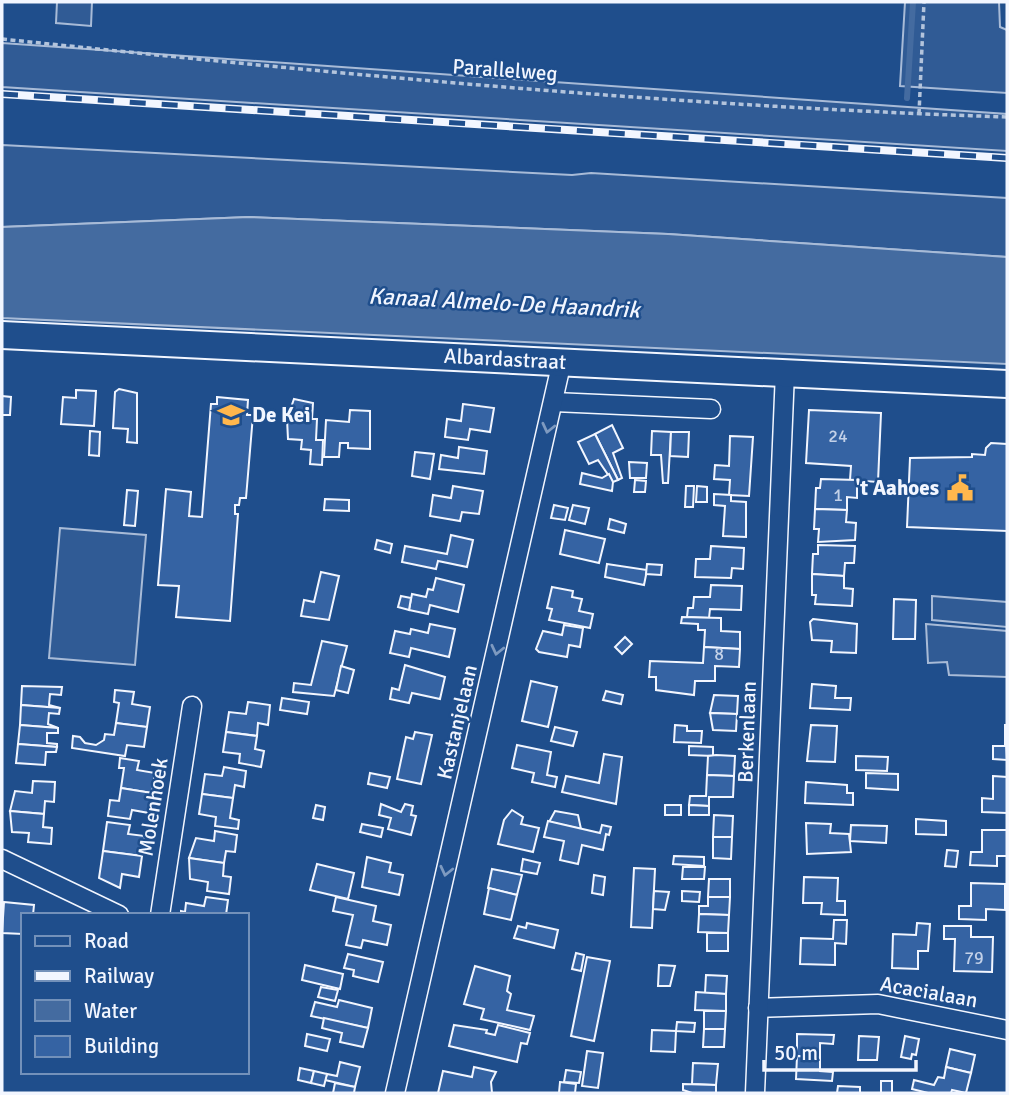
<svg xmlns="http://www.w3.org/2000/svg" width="1009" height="1095" font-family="Signika,sans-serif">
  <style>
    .built { fill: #305b95; stroke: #a8bbd7; stroke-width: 2 }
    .water { fill: #446ba0; stroke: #a8bbd7; stroke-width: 2 }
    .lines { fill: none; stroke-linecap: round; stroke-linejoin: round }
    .stream { stroke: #446ba0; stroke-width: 6 }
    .building { fill: #3563a3; stroke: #f2f6ff; stroke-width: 2 }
    .street-casing { stroke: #f2f6ff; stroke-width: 21 }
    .secondary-casing { stroke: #f2f6ff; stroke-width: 30 }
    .path { stroke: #b3c4dc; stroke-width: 3.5; stroke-dasharray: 5 3.5; stroke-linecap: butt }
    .street { stroke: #1f4e8c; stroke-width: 18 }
    .secondary { stroke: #1f4e8c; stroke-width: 26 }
    .rail-casing { stroke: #f2f6ff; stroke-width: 8 }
    .rail { stroke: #1f4e8c; stroke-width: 5; stroke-dasharray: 16; stroke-linecap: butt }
    .oneway { stroke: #7e9ac0 }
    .labels { text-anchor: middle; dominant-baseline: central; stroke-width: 5; stroke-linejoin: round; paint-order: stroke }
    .number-label { font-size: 18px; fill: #c3d1e8 }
    .street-label { font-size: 21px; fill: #f2f6ff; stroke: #1f4e8c }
    .poi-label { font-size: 21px; font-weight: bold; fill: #f2f6ff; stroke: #1f4e8c; text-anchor: start }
    .water-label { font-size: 23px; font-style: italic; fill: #f2f6ff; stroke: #1f4e8c }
  </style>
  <rect width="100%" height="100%" fill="#1f4e8c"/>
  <!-- built -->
  <g class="built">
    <polygon points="57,2 92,2 91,26 56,23"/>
    <polygon points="905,2 999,2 1000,27 1007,30 1007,93 900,86"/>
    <polygon points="2,43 1007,114 1007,151 2,87"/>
    <polygon points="2,145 572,175 591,173 1007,198 1007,257 668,234 249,217 2,227"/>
    <polygon points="60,528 146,535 135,665 49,658"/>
    <polygon points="932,596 1007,602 1007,627 932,620"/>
    <polygon points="926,624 1007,631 1007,677 949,675 947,662 928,663"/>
  </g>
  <!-- water -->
  <polygon class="water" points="249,217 668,234 1007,257 1007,364 2,318 2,227"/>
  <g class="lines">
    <!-- stream -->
    <polyline class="stream" points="907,98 913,2"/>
  </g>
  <!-- building -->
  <g class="building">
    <polygon points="119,389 137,393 137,443 127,442 128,429 113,428 115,392"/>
    <polygon points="76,390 96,391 94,426 61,424 63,397 76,398"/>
    <polygon points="2,396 11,397 10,415 2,415"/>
    <polygon points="217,397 248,400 247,415 253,415 246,498 240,498 239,505 235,505 235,514 238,514 230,621 176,617 179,586 158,585 166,489 191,492 189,516 202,517 211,404 217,404"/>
    <polygon points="294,399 313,403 312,419 317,419 316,440 323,440 322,465 310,464 311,450 301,449 302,440 288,439 287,419"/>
    <polygon points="463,404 494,408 490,432 470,429 468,440 445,437 447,419 461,421"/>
    <polygon points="350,410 370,411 370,449 348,448 348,443 340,443 339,457 324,457 326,420 349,422"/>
    <polygon points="809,410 881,413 878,482 850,480 851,466 806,463"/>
    <polygon points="612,425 623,448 613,453 622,478 618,480 595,434"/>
    <polygon points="90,431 100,432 99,456 89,455"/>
    <polygon points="652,431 671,432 668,483 663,483 661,455 651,455"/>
    <polygon points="671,432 689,432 688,457 670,456"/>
    <polygon points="595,434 618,480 613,482 598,460 589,464 578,442"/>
    <polygon points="730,436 753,437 749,496 729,495 730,480 714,479 715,465 729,466"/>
    <polygon points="991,443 1007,444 1007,531 907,527 910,458 972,457 972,454 985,455 986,448"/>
    <polygon points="459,447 487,451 484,474 439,469 441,455 458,458"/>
    <polygon points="415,452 434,454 430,479 412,476"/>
    <polygon points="629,462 647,463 646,478 630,478"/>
    <polygon points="582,473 602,478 609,474 613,482 612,491 580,484"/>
    <polygon points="821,479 857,480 857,498 847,497 847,510 815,509 816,488 820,488"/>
    <polygon points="635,480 646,481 645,492 634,492"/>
    <polygon points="453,486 483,491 479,514 462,512 460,521 430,516 433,495 451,498"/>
    <polygon points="686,486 694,486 693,507 685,507"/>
    <polygon points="697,486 707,487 707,502 696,502"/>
    <polygon points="127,490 138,491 135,526 124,525"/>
    <polygon points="714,494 731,495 731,501 746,502 746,537 723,536 725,506 714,505"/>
    <polygon points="325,499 349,500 349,511 324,510"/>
    <polygon points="554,505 568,508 565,520 551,518"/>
    <polygon points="573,505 589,508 585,524 569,520"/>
    <polygon points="815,509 847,510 846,522 856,523 855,540 818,542 819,529 814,529"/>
    <polygon points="610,519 626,524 624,533 608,529"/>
    <polygon points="565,530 605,539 599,563 560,554"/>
    <polygon points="451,535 473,540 467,567 438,561 436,569 402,562 405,546 447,554"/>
    <polygon points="377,540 392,544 390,553 375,549"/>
    <polygon points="818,545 855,546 854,563 845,563 844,576 812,574 813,554 818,554"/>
    <polygon points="711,546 744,548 743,569 732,568 731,578 695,577 696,559 710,559"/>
    <polygon points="607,564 647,570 644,585 605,577"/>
    <polygon points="647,564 662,565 661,575 646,574"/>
    <polygon points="321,572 339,576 329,620 301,616 304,600 314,602"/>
    <polygon points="812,574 844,576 844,588 853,589 852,606 815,604 816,595 812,595"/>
    <polygon points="436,578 464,585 458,612 430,605 428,614 409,610 412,594 426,597 428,589 433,590"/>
    <polygon points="711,585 742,586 741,610 710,609 709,618 687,617 688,608 693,608 694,597 710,597"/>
    <polygon points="552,587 573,591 572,597 582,599 579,611 593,614 590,628 549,620 552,609 547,608"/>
    <polygon points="401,596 411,598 409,610 398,607"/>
    <polygon points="894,599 916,600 915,639 893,639"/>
    <polygon points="682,617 721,618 721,631 740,632 740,649 704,647 705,630 698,630 698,624 681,623"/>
    <polygon points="813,619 857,624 856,653 831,652 832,641 812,640 810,622"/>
    <polygon points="430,624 455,629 449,657 411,648 409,657 390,653 395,631 410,634 411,629 428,633"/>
    <polygon points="564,625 583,628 580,647 569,645 567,657 539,652 536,649 543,631 562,635"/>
    <polygon points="625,637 632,644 622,654 615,647"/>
    <polygon points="322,641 347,646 334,696 293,692 294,683 311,685"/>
    <polygon points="704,647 740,649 739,667 715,666 715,681 695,681 694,695 656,690 656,677 649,677 650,661 703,663"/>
    <polygon points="405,665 445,677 440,699 412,693 409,703 390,699 392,688 399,690"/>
    <polygon points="341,666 354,670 348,693 336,690"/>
    <polygon points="531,681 557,687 548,727 522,721"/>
    <polygon points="812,684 836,686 835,698 851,698 850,710 810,708"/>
    <polygon points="22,686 62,687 61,695 50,694 49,705 60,708 21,705"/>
    <polygon points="115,690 134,692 132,704 150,707 147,727 116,723 119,703 114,702"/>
    <polygon points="606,691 623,695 621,704 603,700"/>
    <polygon points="714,695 738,696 737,714 710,713"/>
    <polygon points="282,698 309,702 307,714 280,710"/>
    <polygon points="248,702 270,705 268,725 258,723 257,736 226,732 229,712 246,714"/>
    <polygon points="21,705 60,708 59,714 49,713 48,724 58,728 20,725"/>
    <polygon points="710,713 737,714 736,731 713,730"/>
    <polygon points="116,723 147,727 144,747 127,745 125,756 72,748 73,736 80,737 85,743 96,745 104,740 105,734 114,735"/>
    <polygon points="1005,724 1007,760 993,759 993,746 1005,746"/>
    <polygon points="20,725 58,728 58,733 47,733 47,743 57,744 57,747 18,744"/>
    <polygon points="675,725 687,726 687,731 702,731 701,743 674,742"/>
    <polygon points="811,725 837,726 835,762 807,761"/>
    <polygon points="555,727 577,732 573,746 551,741"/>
    <polygon points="226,732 257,736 255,749 264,751 261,767 239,763 240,754 223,752"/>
    <polygon points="415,732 432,735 421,784 397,779 406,737 413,739"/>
    <polygon points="18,744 57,747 56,752 46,752 45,765 16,763"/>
    <polygon points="517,745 551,752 547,775 557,777 555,787 532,782 534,773 512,768"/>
    <polygon points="689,746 713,747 713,756 689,755"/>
    <polygon points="604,754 622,757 616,804 562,792 566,776 599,783"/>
    <polygon points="716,755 735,756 734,776 707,775 708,756"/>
    <polygon points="856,756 888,757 887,771 856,770"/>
    <polygon points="120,758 139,761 137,770 155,773 152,793 121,788 124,768 119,768"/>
    <polygon points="224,767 246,771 244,787 235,785 233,798 202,794 205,774 222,776"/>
    <polygon points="370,773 390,777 387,788 368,784"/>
    <polygon points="866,773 898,774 898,790 866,788"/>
    <polygon points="707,775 734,776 733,797 709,797 709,806 689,805 690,796 706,796"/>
    <polygon points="993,776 1007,777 1007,813 982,812 982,798 993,799"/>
    <polygon points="33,781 55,782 54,802 45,801 44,814 10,811 15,791 32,793"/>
    <polygon points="806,782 847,785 847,793 853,793 853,805 805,803"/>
    <polygon points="121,788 152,793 149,813 132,810 130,819 108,816 110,800 119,801"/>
    <polygon points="202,794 233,798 230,818 239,820 238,829 215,826 216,817 199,814"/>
    <polygon points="381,804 401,812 405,804 413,806 411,815 416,816 411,835 388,829 391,818 379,815"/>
    <polygon points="316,805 325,807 323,820 313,818"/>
    <rect x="665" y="805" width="16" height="10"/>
    <polygon points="689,805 709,806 709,815 689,815"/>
    <polygon points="512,810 523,817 521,824 539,828 533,852 498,844 504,820"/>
    <polygon points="10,811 44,814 43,827 52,828 51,844 28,842 29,833 12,832"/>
    <polygon points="555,811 578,815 581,829 549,822"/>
    <polygon points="714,815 733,816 732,837 713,837"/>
    <polygon points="916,819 946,821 946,835 916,834"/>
    <polygon points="548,821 600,833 602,825 611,827 609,835 606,834 603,850 582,845 578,864 560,860 564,841 544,837"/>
    <polygon points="107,822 130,825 128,834 145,836 142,856 103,851"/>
    <polygon points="806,823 831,824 830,833 849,834 851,852 807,854"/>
    <polygon points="362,824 383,828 381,837 360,832"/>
    <polygon points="851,825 887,826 886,843 850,841"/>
    <polygon points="982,830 1007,830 1007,856 997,856 997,866 970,865 971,852 982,852"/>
    <polygon points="215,831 237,835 235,852 226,851 224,863 189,858 196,838 214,841"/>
    <polygon points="713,837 732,837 731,859 713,858"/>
    <polygon points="947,850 958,851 956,867 945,866"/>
    <polygon points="103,851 142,856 139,877 122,874 120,888 99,878"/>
    <polygon points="674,856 704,857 704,866 673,864"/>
    <polygon points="367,857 391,863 389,872 403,875 399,895 362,887"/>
    <polygon points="189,858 224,863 223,876 231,877 229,894 207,891 208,882 190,879"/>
    <polygon points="523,859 540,863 537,874 521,871"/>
    <polygon points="317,864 354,873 348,899 310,890"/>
    <polygon points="683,867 705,867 704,879 682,879"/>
    <polygon points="634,868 655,869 652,928 631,927"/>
    <polygon points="492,869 522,875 517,895 488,888"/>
    <polygon points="594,875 605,877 603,895 592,893"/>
    <polygon points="804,877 838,878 837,901 845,901 845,915 821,914 822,903 803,903"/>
    <polygon points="709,879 730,879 730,897 708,897"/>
    <polygon points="971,883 1005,884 1005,910 986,909 986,920 959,919 959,906 971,906"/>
    <polygon points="489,888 517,895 511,920 484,914"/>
    <polygon points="654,891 669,892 665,910 653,909"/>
    <polygon points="682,891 700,892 699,902 682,901"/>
    <polygon points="206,897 228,900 226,915 181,915 181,911 185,912 186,903 204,906"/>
    <polygon points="336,897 376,906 373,921 391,925 387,945 363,940 361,948 346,945 353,915 333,911"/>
    <polygon points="708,897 730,897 729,915 699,914 699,906 708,906"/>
    <polygon points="4,902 34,905 33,915 23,915 23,934 2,933"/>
    <polygon points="699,914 729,915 728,933 698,932"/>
    <polygon points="834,920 847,920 846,944 835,943 835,965 800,964 801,938 833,939"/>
    <polygon points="527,923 558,930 554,948 514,938 518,926 526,928"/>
    <polygon points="917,923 930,924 928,951 918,951 918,969 892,968 893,934 916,935"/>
    <polygon points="944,926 971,926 971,937 993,937 992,972 954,971 955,939 944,939"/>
    <rect x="707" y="933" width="21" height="18"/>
    <polygon points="576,953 584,955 581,971 572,969"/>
    <polygon points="348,954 383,962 378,982 353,976 354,970 344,968"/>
    <polygon points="587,957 610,961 594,1041 571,1036"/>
    <polygon points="305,965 343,974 340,989 302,980"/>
    <polygon points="659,965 675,966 670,986 658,986"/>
    <polygon points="475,966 510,976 507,991 511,994 507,1010 534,1016 530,1030 481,1019 484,1009 464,1004"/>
    <polygon points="706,975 727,976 726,994 705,993"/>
    <polygon points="321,987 338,990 335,1001 318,997"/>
    <polygon points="696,992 726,994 726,1011 695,1010"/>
    <polygon points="339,1000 372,1008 368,1028 311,1016 315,1002 337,1007"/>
    <polygon points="704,1011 726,1011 725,1029 704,1029"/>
    <polygon points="324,1018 368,1028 363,1047 340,1042 342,1033 322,1028"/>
    <polygon points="677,1022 695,1023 694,1032 676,1031"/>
    <polygon points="454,1025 487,1030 486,1033 495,1035 498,1025 530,1033 527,1044 521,1043 517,1062 449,1046"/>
    <polygon points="704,1029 725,1029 724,1047 703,1047"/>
    <polygon points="652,1030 676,1031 675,1052 651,1051"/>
    <polygon points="307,1034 330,1039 327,1051 305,1046"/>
    <polygon points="797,1034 834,1035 833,1044 820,1043 820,1057 797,1056"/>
    <polygon points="859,1036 879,1037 877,1060 858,1060"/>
    <polygon points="905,1036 919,1039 916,1055 912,1054 911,1059 901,1057"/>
    <polygon points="950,1049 975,1055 971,1073 946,1067"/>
    <polygon points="587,1051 603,1053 598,1088 582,1086"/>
    <polygon points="797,1056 820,1057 820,1071 833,1072 832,1081 796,1079"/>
    <polygon points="340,1062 360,1067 355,1087 325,1080 327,1074 337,1076"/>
    <polygon points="693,1063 718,1064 716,1085 692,1084"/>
    <polygon points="474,1067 496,1072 491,1082 492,1093 438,1093 443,1071 472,1077"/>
    <polygon points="946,1067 971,1073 966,1093 952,1090 951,1093 928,1093 912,1089 914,1080 934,1085 938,1077 944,1078"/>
    <polygon points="300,1068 314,1071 311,1083 298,1080"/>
    <polygon points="566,1070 581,1072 579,1083 564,1082"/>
    <polygon points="314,1071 327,1074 324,1086 311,1083"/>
    <rect x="881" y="1081" width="11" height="12"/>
    <polygon points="560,1082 576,1084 575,1093 559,1093"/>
    <polygon points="335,1083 355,1087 354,1093 333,1093"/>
    <polygon points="683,1084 716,1085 716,1093 692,1093 683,1090"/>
    <polygon points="838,1086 860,1087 860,1093 837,1093"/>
  </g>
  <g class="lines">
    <!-- street casing -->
    <g class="street-casing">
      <g id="street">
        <polyline points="554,402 711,409"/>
        <polyline points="2,859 119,915"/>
        <polyline points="160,915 192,706"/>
        <polyline points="758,1008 878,1004 1007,1030"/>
        <polyline points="395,1093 562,361"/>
        <polyline points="755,1093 785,372"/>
      </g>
    </g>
    <!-- secondary casing -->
    <g class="secondary-casing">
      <polyline id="secondary" points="2,335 1007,384"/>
    </g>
    <!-- path -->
    <g class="path">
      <path d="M 2,39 C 336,74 671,106 1007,117"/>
      <polyline points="919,114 924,2"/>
    </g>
    <!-- street -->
    <use href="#street" class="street"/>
    <!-- secondary -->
    <use href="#secondary" class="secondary"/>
    <!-- rail casing -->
    <g class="rail-casing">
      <polyline id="rail" points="2,94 1007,158"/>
    </g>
    <!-- rail -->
    <use href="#rail" class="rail"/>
  </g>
  <!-- one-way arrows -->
  <defs><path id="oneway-chevron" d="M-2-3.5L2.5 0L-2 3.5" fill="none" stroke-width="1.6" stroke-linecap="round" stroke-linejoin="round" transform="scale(1.75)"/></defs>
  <g class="oneway">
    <use href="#oneway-chevron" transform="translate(548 428) rotate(103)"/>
    <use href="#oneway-chevron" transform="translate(497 650) rotate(103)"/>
    <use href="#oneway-chevron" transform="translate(446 871) rotate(103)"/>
  </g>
  <!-- icons -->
  <defs>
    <g id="school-bare" transform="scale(2.1)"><path d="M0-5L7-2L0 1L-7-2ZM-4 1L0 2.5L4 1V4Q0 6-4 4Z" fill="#ffb74d" stroke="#1f4e8c" stroke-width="2.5" paint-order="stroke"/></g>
    <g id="civic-bare" transform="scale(2.1)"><path d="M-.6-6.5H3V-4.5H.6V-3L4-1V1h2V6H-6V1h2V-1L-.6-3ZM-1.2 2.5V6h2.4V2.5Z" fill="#ffb74d" stroke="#1f4e8c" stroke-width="2.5" paint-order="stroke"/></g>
  </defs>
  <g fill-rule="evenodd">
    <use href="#school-bare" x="231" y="415"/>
    <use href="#civic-bare" x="960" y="488"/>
  </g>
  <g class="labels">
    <!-- number labels -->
    <g class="number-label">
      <text x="838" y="436">24</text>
      <text x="838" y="495">1</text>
      <text x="719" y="654">8</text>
      <text x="974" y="958">79</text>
    </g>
    <!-- street labels -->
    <g class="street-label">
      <text transform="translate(505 70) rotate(4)">Parallelweg</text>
      <text transform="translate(505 359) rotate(3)">Albardastraat</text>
      <text transform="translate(457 722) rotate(-77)">Kastanjelaan</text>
      <text transform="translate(747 732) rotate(-88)">Berkenlaan</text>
      <text transform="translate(153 807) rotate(-81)">Molenhoek</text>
      <text transform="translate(929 992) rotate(10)">Acacialaan</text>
    </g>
    <!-- poi labels -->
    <g class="poi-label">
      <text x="252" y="415">De Kei</text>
      <text x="939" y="488" text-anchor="end">'t Aahoes</text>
    </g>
    <!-- water labels -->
    <g class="water-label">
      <text transform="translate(504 303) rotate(3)">Kanaal Almelo-De Haandrik</text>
    </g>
  </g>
  <!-- border -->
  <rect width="1009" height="1095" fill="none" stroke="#f2f6ff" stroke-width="7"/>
  <!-- legend -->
  <rect x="21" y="913" width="228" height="161" fill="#1f4e8c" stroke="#7391ba" stroke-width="2"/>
  <rect x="35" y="936" width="35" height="10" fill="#1f4e8c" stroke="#7391ba" stroke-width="2"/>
  <text x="84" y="948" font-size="21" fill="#f2f6ff">Road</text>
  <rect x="35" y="971" width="35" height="10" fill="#f2f6ff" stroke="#7391ba" stroke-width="2"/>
  <text x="84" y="983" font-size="21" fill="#f2f6ff">Railway</text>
  <rect x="35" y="1000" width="35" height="21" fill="#446ba0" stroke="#7391ba" stroke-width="2"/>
  <text x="84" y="1018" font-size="21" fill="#f2f6ff">Water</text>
  <rect x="35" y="1036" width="35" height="21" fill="#3563a3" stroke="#7391ba" stroke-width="2"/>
  <text x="84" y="1053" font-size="21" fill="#f2f6ff">Building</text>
  <!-- scale -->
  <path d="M764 1060v10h152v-10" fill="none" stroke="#f2f6ff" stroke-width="3.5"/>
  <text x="774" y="1060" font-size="21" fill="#f2f6ff" stroke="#1f4e8c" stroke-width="5" paint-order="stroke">50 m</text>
</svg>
